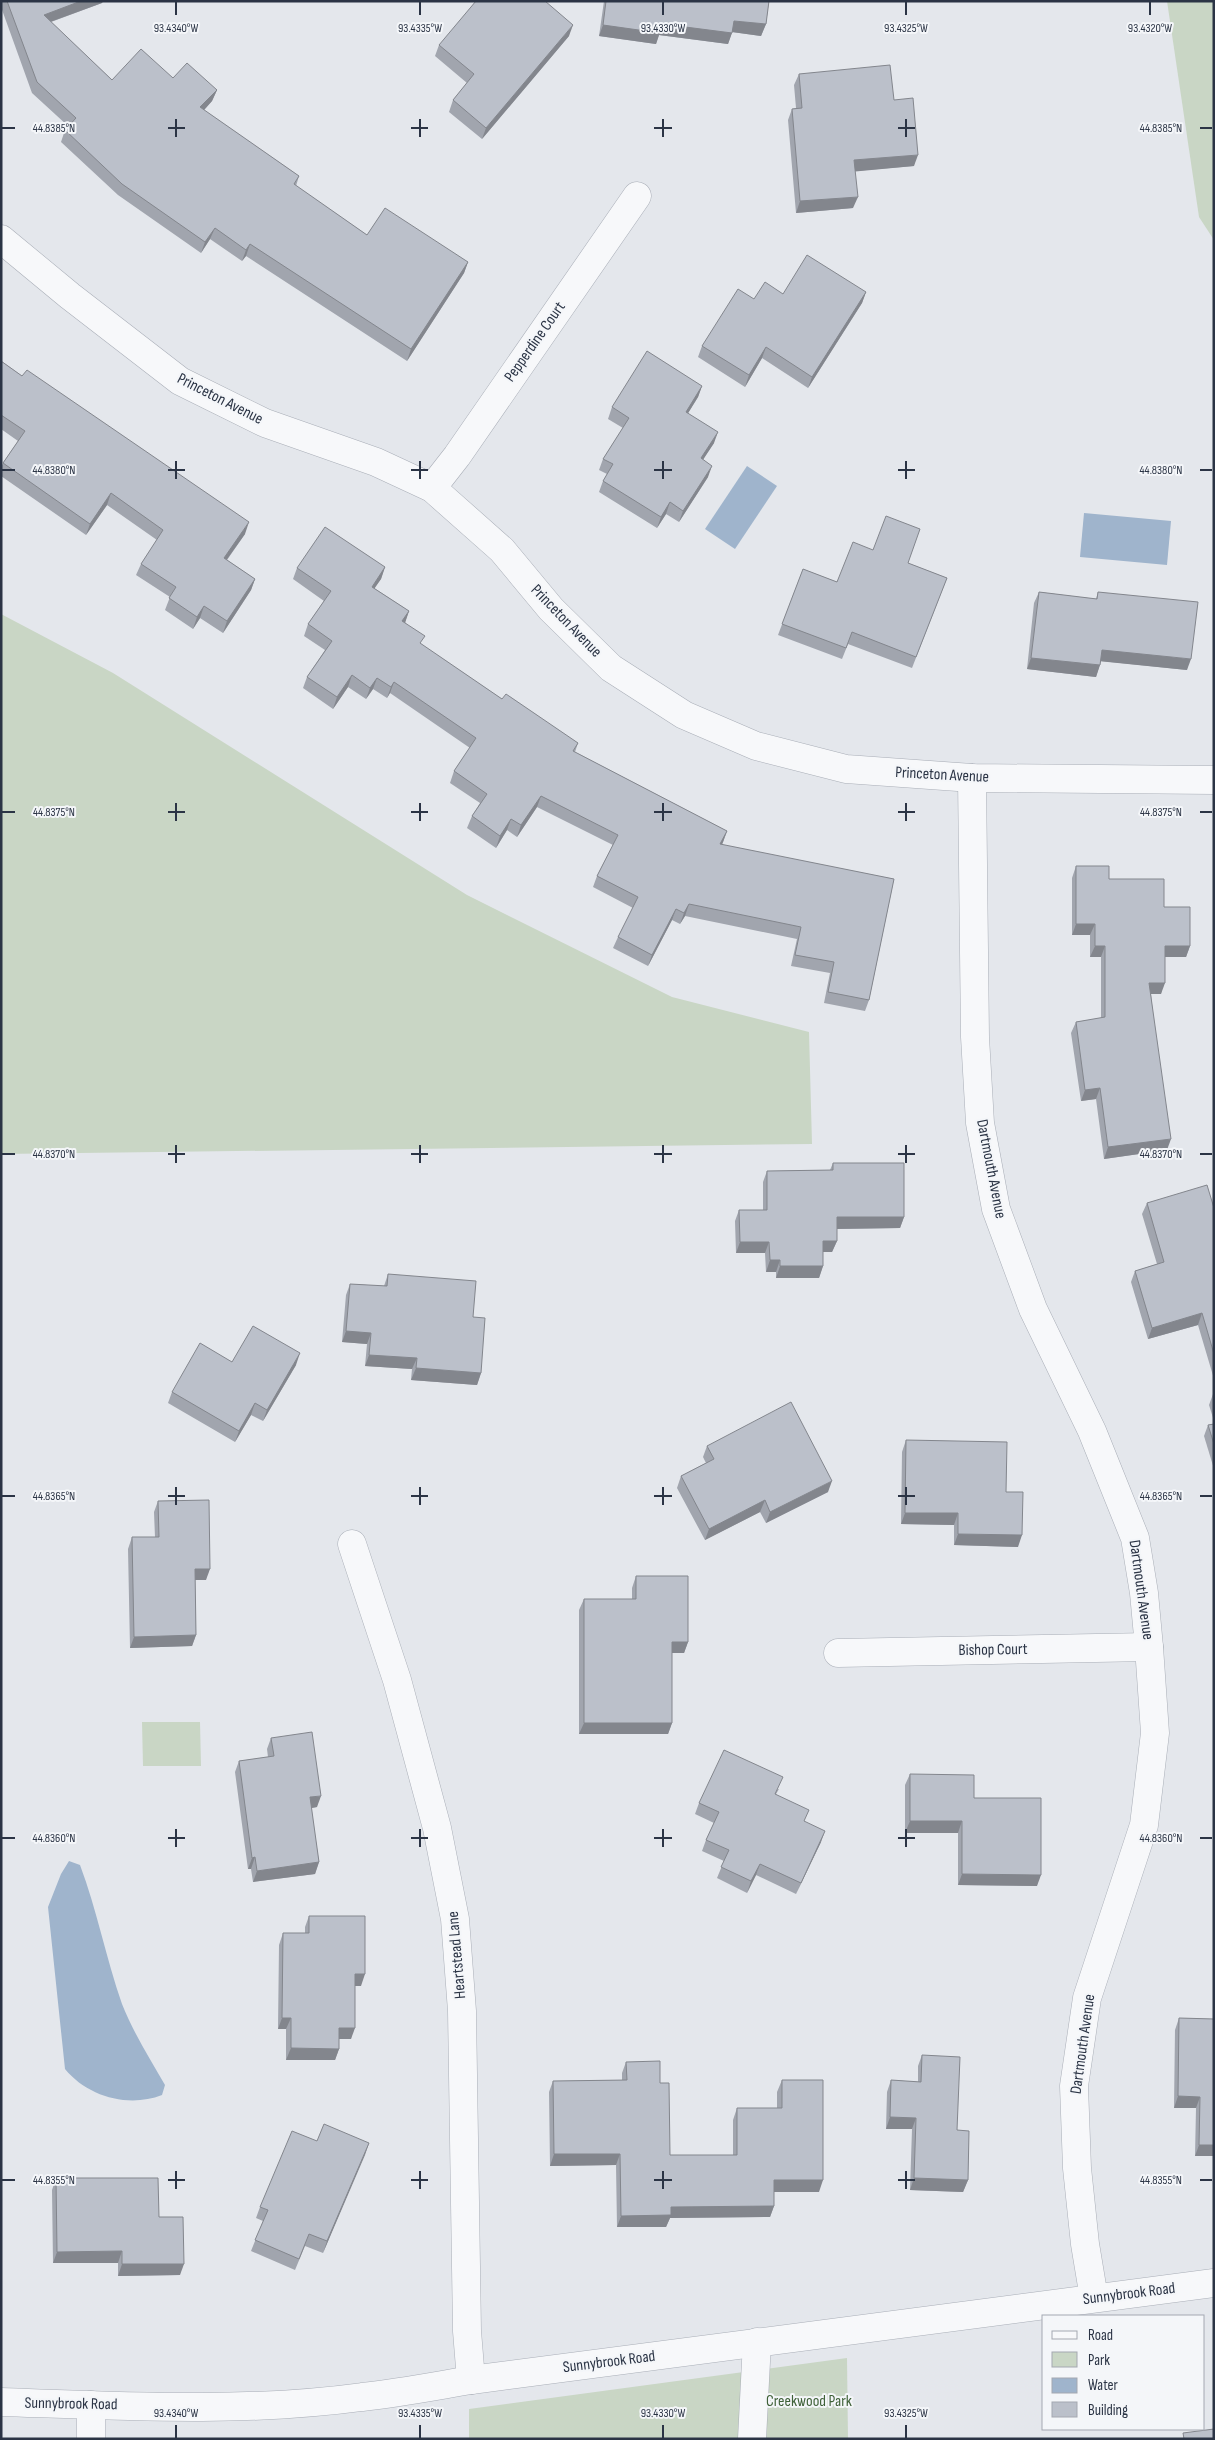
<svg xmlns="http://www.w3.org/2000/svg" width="1215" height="2440" font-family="'Sofia Sans Condensed',sans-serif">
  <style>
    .green { fill: #c9d6c5 }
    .water { fill: #9fb4cc }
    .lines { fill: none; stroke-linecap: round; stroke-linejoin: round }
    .minor-casing { stroke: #a9aeb7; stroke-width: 29 }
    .minor { stroke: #f7f8fa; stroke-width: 28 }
    .wall { fill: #a1a5ae }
    .shaded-wall { fill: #83868d }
    .building { fill: #bbc0ca; stroke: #83868d }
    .ticks { fill: none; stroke: #2b3445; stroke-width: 2 }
    .labels { text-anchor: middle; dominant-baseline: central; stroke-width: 4; stroke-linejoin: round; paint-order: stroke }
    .street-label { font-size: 16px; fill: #2b3445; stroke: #f4f6f9 }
    .park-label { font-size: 16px; fill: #3f6138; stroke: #f4f6f9 }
    .ticks-label { font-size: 12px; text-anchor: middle; fill: #2b3445; stroke: #f4f6f9; stroke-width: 4; stroke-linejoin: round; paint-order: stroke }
  </style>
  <rect width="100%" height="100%" fill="#e4e7ec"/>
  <!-- green -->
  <g class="green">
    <polygon points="1167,1 1214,1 1214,240 1199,217"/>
    <polygon points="1,614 113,673 467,895 672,997 809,1032 812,1144 1,1154"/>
    <polygon points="142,1722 200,1722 201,1766 143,1766"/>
    <polygon points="847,2358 848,2439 469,2439 469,2409"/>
  </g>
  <!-- water -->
  <g class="water">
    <polygon points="747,466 777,486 735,549 705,529"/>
    <polygon points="1084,513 1171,521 1167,565 1080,557"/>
    <path d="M 69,1861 L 80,1865 C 97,1910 106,1958 122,2004 C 133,2032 150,2059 165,2085 L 162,2095 C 129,2108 88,2097 65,2069 L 48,1907 L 61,1874 Z"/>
  </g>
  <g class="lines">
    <!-- minor casing -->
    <g class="minor-casing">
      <g id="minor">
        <polyline points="1,239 70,296 180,381 265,423 376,462 432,488 502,550 551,609 611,668 684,715 756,746 846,769 972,778 1214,780"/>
        <polyline points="432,488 457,456 637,196"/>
        <polyline points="972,778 975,1037 980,1123 996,1209 1033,1309 1092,1431 1135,1538 1144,1593 1149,1647 1155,1733 1144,1825 1087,1998 1074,2086 1077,2168 1085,2244 1094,2298"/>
        <polyline points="352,1544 397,1680 437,1828 455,1919 462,2011 467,2331 471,2380"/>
        <polyline points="838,1653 1149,1647"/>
        <path d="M 1,2402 C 120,2406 245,2413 362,2397 C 399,2393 435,2386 471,2380 L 1214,2283"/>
        <polyline points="91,2439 91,2405"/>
        <polyline points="752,2439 757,2342"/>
      </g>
    </g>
    <!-- minor -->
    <use href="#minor" class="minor"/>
  </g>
  <!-- wall -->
  <g class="wall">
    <polygon points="1,1 103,1 102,3 51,22 112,80 173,78 217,90 212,101 204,110 299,176 296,186 367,235 468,262 464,273 407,361 246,256 242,261 210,239 201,253 118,195 61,142 65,130 68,126 32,93 1,7"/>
    <polygon points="604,1 769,1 766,24 761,36 732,32 728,44 659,35 656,44 599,36"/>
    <polygon points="569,36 482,139 449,112 453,100 467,83 435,56 439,45"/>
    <polygon points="799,74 894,100 914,166 855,171 853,208 796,213 788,120 792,109 796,108 794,85"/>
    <polygon points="866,292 862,303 808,388 762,358 745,387 698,357 702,346 754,299 783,294"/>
    <polygon points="1,361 245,534 227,560 255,579 251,590 223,633 200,618 193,629 165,610 170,597 136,575 141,564 157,540 107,505 86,535 1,476 1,468 3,463 18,441 1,429"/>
    <polygon points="702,386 698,397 688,413 714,443 703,459 708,477 679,522 666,514 657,528 599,492 603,481 607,474 599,470 603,459 623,428 608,419 612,407"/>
    <polygon points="908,563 947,578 912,668 848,644 842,659 778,635 803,569 837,582"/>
    <polygon points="385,567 381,579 374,588 409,611 405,622 422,645 502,699 578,743 575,752 727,831 722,845 894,879 869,1000 865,1011 824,1003 830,973 791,966 797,939 685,916 680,924 672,920 648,966 613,948 618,937 633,908 593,887 597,876 613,845 537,807 517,837 507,830 496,848 467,828 472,816 480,803 450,783 454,771 470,748 390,693 387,698 373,689 366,699 348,687 333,709 303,688 307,677 325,650 304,636 308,624 324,601 293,579 297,568"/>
    <polygon points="1039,592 1096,599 1098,592 1187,670 1101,661 1096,677 1027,669 1034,603"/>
    <polygon points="1076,866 1109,879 1164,907 1190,946 1186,957 1165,957 1161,994 1151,994 1167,1150 1104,1159 1096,1099 1081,1101 1071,1033 1076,1022 1101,1018 1101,957 1090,957 1090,935 1072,935 1072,878"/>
    <polygon points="833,1163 904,1217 900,1228 837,1229 837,1241 832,1252 823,1252 823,1266 819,1278 776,1278 776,1272 766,1272 765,1253 736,1253 735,1221 739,1210 763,1210 763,1182 767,1171 830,1170"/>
    <polygon points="1147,1203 1214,1208 1214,1379 1198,1325 1148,1339 1131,1282 1135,1271 1157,1264 1142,1214"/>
    <polygon points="388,1274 473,1317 481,1373 477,1385 411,1380 412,1369 365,1366 367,1344 342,1342 346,1295 350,1284 384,1286"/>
    <polygon points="232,1362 296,1365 263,1421 251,1415 235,1442 168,1403 172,1392"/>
    <polygon points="1213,1394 1214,1394 1214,1421 1209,1405"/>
    <polygon points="1214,1424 1214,1469 1204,1436 1208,1425"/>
    <polygon points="906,1440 1006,1492 1018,1547 954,1545 954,1525 901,1524 902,1452"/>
    <polygon points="707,1446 828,1492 766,1523 760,1512 705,1540 677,1488 681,1476 706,1463 703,1457"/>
    <polygon points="158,1501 206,1580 195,1580 196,1635 192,1646 130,1648 128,1549 132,1537 155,1537 154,1512"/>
    <polygon points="636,1576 688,1642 684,1653 672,1653 672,1723 668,1734 579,1734 579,1610 584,1599 632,1599 632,1588"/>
    <polygon points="271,1738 317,1807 311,1808 319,1862 315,1874 253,1882 251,1869 248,1869 235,1772 239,1761 268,1757 267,1749"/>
    <polygon points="910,1774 974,1798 1037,1886 958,1885 958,1833 905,1833 905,1785"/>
    <polygon points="779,1789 776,1794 804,1821 821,1842 796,1894 756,1875 747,1893 717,1878 724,1861 702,1851 706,1840 714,1823 695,1814 699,1803"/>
    <polygon points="309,1916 361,1986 355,1986 351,2039 339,2039 339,2049 335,2060 286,2060 286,2029 278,2029 279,1945 283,1933 305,1933 305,1927"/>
    <polygon points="1179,2018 1214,2019 1214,2156 1195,2156 1196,2108 1174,2108 1175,2030"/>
    <polygon points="922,2055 957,2130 968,2180 963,2192 910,2190 912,2129 886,2129 887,2092 891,2080 918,2082 918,2066"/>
    <polygon points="626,2062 660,2083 670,2155 733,2155 733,2120 737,2108 777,2108 777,2092 782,2080 819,2192 774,2192 774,2206 770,2217 670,2218 666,2227 617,2227 616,2165 550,2166 549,2092 553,2081 622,2080 622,2073"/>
    <polygon points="317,2141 369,2143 323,2253 305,2246 295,2270 251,2251 263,2221 256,2218 260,2207"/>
    <polygon points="56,2178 159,2217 180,2275 118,2276 118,2263 53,2263 52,2190"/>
  </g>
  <!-- shaded-wall -->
  <g class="shaded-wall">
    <polygon points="81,1 103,1 102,3 39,26 44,15"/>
    <polygon points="734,21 766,24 761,36 732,32 732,33 728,44 659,35 656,44 599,36 603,25"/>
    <polygon points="573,25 569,36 482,139 486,128"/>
    <polygon points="217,90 212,101 196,119 200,107"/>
    <polygon points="918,155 914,166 850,172 854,160"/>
    <polygon points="858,197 853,208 796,213 800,201"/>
    <polygon points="215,228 210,239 201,253 205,242"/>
    <polygon points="250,244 246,256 242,261 246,250"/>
    <polygon points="468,262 464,273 407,361 411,349"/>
    <polygon points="866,292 862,303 808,388 812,377"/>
    <polygon points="766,347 762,358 745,387 749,375"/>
    <polygon points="702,386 698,397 682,423 686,412"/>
    <polygon points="718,432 714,443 697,469 701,458"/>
    <polygon points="712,466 708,477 679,522 683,511"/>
    <polygon points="111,493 107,505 86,535 90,524"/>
    <polygon points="670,502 666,514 657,528 661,517"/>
    <polygon points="249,522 245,534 220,569 224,558"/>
    <polygon points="385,567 381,579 368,598 372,587"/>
    <polygon points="255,579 251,590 223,633 227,621"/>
    <polygon points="204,606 200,618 193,629 197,617"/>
    <polygon points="409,611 405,623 402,621"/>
    <polygon points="1102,650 1191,659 1187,670 1098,661"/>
    <polygon points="1031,658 1100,665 1096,677 1027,669"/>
    <polygon points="352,675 348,687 333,709 337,697"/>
    <polygon points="377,678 373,689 366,699 370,688"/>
    <polygon points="394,682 390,693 387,698 391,687"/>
    <polygon points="541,796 537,807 517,837 521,825"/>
    <polygon points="511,819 507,830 496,848 500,836"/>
    <polygon points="727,831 723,842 716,856 720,844"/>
    <polygon points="689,904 685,916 680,924 684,913"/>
    <polygon points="676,909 672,920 648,966 652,955"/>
    <polygon points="1076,924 1095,924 1090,935 1072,935"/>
    <polygon points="1095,946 1105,946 1101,957 1090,957"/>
    <polygon points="1165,946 1190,946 1186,957 1160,957"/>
    <polygon points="1149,983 1165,983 1161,994 1145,994"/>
    <polygon points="1100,1088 1096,1099 1081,1101 1085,1090"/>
    <polygon points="1171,1139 1167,1150 1104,1159 1108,1147"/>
    <polygon points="837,1217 904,1217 900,1228 832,1229"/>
    <polygon points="823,1241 837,1241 832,1252 819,1252"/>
    <polygon points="740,1242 769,1242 765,1253 736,1253"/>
    <polygon points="770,1260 780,1260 776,1272 766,1272"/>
    <polygon points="780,1266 823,1266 819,1278 776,1278"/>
    <polygon points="1202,1313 1198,1325 1148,1339 1152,1328"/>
    <polygon points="346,1331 371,1333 367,1344 342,1342"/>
    <polygon points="300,1353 296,1365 263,1421 267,1410"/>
    <polygon points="369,1355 417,1358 412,1369 365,1366"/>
    <polygon points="416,1368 481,1373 477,1385 411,1380"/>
    <polygon points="255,1403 251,1415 235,1442 239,1431"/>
    <polygon points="832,1481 828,1492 766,1523 770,1512"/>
    <polygon points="765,1500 760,1512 705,1540 709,1529"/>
    <polygon points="905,1513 958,1513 954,1525 901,1524"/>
    <polygon points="958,1534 1022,1535 1018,1547 954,1545"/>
    <polygon points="195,1569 210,1569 206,1580 190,1580"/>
    <polygon points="196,1635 192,1646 130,1648 134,1637"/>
    <polygon points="672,1642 688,1642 684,1653 668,1653"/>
    <polygon points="584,1723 672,1723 668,1734 579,1734"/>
    <polygon points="321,1796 317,1807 306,1809 310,1797"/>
    <polygon points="910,1821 962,1821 958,1833 905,1833"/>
    <polygon points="825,1831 821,1842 796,1894 801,1883"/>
    <polygon points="255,1857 251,1869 248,1869 252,1858"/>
    <polygon points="319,1862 315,1874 253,1882 257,1871"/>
    <polygon points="760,1864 756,1875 747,1893 751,1881"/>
    <polygon points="962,1874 1041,1875 1037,1886 958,1885"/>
    <polygon points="355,1974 365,1974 361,1986 351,1986"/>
    <polygon points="282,2018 291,2018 286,2029 278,2029"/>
    <polygon points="339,2028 355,2028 351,2039 335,2039"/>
    <polygon points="291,2048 339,2049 335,2060 286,2060"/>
    <polygon points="1178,2096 1200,2097 1196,2108 1174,2108"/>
    <polygon points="890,2117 916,2118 912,2129 886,2129"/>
    <polygon points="369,2143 365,2155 323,2253 327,2241"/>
    <polygon points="1199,2145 1214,2145 1214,2156 1195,2156"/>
    <polygon points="554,2154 620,2154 616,2165 550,2166"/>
    <polygon points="914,2178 968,2180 963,2192 910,2190"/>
    <polygon points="774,2180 823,2180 819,2192 770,2192"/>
    <polygon points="774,2206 770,2217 670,2218 666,2227 617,2227 621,2216 671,2207"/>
    <polygon points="122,2251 118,2263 53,2263 57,2252"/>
    <polygon points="122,2264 184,2264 180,2275 118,2276"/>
  </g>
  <!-- building -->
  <g class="building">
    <polygon points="7,1 81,1 44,15 112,80 141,49 173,78 187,63 217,90 200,107 299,176 294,184 367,235 385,208 468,262 411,349 250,244 246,250 215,228 205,242 122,184 65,130 76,118 37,82"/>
    <polygon points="476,1 545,1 573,25 486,128 453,100 474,74 439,45"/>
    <polygon points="606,1 769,1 766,24 734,21 732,33 662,24 660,33 603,25"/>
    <polygon points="890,65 894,100 913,98 918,155 854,160 858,197 800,201 792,109 802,108 799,74"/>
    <polygon points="807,255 866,292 812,377 766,347 749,375 702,346 738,289 754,299 765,282 783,294"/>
    <polygon points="647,351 702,386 686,412 718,432 701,458 712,466 683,511 670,502 661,517 603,481 613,464 603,459 629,418 612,407"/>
    <polygon points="1,361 22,376 27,370 249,522 224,558 255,579 227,621 204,606 197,617 169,598 176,587 141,564 163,530 111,493 90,524 3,463 25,431 1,415"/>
    <polygon points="886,516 920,529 908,563 947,578 916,657 852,632 846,648 782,624 803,569 837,582 853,542 873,550"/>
    <polygon points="325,527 385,567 372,587 409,611 402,621 425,636 420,643 502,699 506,694 578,743 573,751 727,831 720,844 894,879 869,1000 828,992 834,962 795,955 801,927 689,904 684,913 676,909 652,955 618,937 638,897 597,876 618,835 541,796 521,825 511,819 500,836 472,816 487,794 454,771 476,738 394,682 391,687 377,678 370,688 352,675 337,697 307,677 332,641 308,624 331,591 297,568"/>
    <polygon points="1039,592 1097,599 1098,592 1198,602 1191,659 1102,650 1100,665 1031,658"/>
    <polygon points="1076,866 1109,866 1109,879 1164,879 1164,907 1190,907 1190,946 1165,946 1165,983 1149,983 1171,1139 1108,1147 1100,1088 1085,1090 1076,1022 1105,1017 1105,946 1095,946 1095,924 1076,924"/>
    <polygon points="833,1163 904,1163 904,1217 837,1217 837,1241 823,1241 823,1266 780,1266 780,1260 770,1260 769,1242 740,1242 739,1210 767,1210 767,1171 833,1170"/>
    <polygon points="1207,1185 1214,1208 1214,1354 1202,1313 1152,1328 1135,1271 1164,1262 1147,1203"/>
    <polygon points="388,1274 476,1281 473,1317 485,1318 481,1373 416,1368 417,1358 369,1355 371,1333 346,1331 350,1284 387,1286"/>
    <polygon points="253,1326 300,1353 267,1410 255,1403 239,1431 172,1392 200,1343 232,1362"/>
    <polygon points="791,1402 832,1481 770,1512 765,1500 709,1529 681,1476 714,1459 707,1446"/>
    <polygon points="1214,1424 1214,1444 1208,1425"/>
    <polygon points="906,1440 1007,1442 1006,1492 1023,1492 1022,1535 958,1534 958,1513 905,1513"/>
    <polygon points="209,1500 210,1569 195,1569 196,1635 134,1637 132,1537 159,1537 158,1501"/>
    <polygon points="636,1576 688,1576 688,1642 672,1642 672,1723 584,1723 584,1599 636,1599"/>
    <polygon points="312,1732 321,1796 310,1797 319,1862 257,1871 255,1857 252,1858 239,1761 274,1756 271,1738"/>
    <polygon points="724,1750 783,1777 775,1794 809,1810 804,1821 825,1831 801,1883 760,1864 751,1881 721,1867 729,1850 706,1840 719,1812 699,1803"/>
    <polygon points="910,1774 974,1775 974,1798 1041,1798 1041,1875 962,1874 962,1821 910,1821"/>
    <polygon points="309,1916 365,1916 365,1974 355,1974 355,2028 339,2028 339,2049 291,2048 291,2018 282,2018 283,1933 309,1933"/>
    <polygon points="1179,2018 1214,2019 1214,2145 1199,2145 1200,2097 1178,2096"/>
    <polygon points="922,2055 960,2057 957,2130 969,2131 968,2180 914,2178 916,2118 890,2117 891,2080 921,2082"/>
    <polygon points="660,2061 660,2083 669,2083 670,2155 737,2155 737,2108 782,2108 782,2080 823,2080 823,2180 774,2180 774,2206 671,2207 671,2215 621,2216 620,2154 554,2154 553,2081 627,2080 626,2062"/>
    <polygon points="324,2124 369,2143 327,2241 309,2234 299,2259 255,2240 268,2210 260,2207 292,2131 317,2141"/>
    <polygon points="56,2178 158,2178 159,2217 183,2217 184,2264 122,2264 122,2251 57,2252"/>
    <polygon points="1214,2429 1214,2439 1184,2439 1183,2433"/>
  </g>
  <!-- ticks -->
  <path class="ticks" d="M 176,2 L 176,15M 420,2 L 420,15M 663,2 L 663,15M 906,2 L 906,15M 1150,2 L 1150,15M 176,119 L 176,137M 420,119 L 420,137M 663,119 L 663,137M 906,119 L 906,137M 2,128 L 15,128M 168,128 L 185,128M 411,128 L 428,128M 654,128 L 672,128M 898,128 L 915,128M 1200,128 L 1212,128M 176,461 L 176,479M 420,461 L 420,479M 663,461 L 663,479M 906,461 L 906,479M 2,470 L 15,470M 168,470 L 185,470M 411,470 L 428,470M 654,470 L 672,470M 898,470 L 915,470M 1200,470 L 1212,470M 176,803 L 176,821M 420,803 L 420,821M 663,803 L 663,821M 906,803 L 906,821M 2,812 L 15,812M 168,812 L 185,812M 411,812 L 428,812M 654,812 L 672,812M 898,812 L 915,812M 1200,812 L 1212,812M 176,1145 L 176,1163M 420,1145 L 420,1163M 663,1145 L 663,1163M 906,1145 L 906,1163M 2,1154 L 15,1154M 168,1154 L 185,1154M 411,1154 L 428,1154M 654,1154 L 672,1154M 898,1154 L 915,1154M 1200,1154 L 1212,1154M 176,1487 L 176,1505M 420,1487 L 420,1505M 663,1487 L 663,1505M 906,1487 L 906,1505M 2,1496 L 15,1496M 168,1496 L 185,1496M 411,1496 L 428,1496M 654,1496 L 672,1496M 898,1496 L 915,1496M 1200,1496 L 1212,1496M 176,1829 L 176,1847M 420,1829 L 420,1847M 663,1829 L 663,1847M 906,1829 L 906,1847M 2,1838 L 15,1838M 168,1838 L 185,1838M 411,1838 L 428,1838M 654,1838 L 672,1838M 898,1838 L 915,1838M 1200,1838 L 1212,1838M 176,2171 L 176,2189M 420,2171 L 420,2189M 663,2171 L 663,2189M 906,2171 L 906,2189M 2,2180 L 15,2180M 168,2180 L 185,2180M 411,2180 L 428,2180M 654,2180 L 672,2180M 898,2180 L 915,2180M 1200,2180 L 1212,2180M 176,2425 L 176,2438M 420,2425 L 420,2438M 663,2425 L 663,2438M 906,2425 L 906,2438"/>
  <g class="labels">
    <!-- street labels -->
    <g class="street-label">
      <text transform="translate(535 342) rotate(-55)">Pepperdine Court</text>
      <text transform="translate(220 399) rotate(27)">Princeton Avenue</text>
      <text transform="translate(566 621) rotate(46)">Princeton Avenue</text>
      <text transform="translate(942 775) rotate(3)">Princeton Avenue</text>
      <text transform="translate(991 1169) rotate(79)">Dartmouth Avenue</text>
      <text transform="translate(1141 1590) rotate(82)">Dartmouth Avenue</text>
      <text transform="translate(993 1650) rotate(-1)">Bishop Court</text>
      <text transform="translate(457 1955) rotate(-95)">Heartstead Lane</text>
      <text transform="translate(1083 2044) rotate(-82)">Dartmouth Avenue</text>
      <text transform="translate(1129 2294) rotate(-7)">Sunnybrook Road</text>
      <text transform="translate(609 2362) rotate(-7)">Sunnybrook Road</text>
      <text transform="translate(71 2404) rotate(1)">Sunnybrook Road</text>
    </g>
    <!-- park labels -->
    <g class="park-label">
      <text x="809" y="2401">Creekwood Park</text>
    </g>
  </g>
  <g class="ticks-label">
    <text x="176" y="32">93.4340°W</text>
    <text x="420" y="32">93.4335°W</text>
    <text x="663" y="32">93.4330°W</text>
    <text x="906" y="32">93.4325°W</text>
    <text x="1150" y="32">93.4320°W</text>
    <text x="54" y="132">44.8385°N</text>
    <text x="1161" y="132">44.8385°N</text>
    <text x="54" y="474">44.8380°N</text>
    <text x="1161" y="474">44.8380°N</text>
    <text x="54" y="816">44.8375°N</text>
    <text x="1161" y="816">44.8375°N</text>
    <text x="54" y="1158">44.8370°N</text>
    <text x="1161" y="1158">44.8370°N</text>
    <text x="54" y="1500">44.8365°N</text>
    <text x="1161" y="1500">44.8365°N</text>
    <text x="54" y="1842">44.8360°N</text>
    <text x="1161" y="1842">44.8360°N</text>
    <text x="54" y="2184">44.8355°N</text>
    <text x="1161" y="2184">44.8355°N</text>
    <text x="176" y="2417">93.4340°W</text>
    <text x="420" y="2417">93.4335°W</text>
    <text x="663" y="2417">93.4330°W</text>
    <text x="906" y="2417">93.4325°W</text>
  </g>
  <!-- border -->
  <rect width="1215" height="2440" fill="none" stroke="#2b3445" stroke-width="5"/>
  <!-- legend -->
  <rect x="1042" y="2315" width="162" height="115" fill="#f4f6f9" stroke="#a4a8b1"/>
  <rect x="1052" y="2331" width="25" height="8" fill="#f7f8fa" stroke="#a4a8b1"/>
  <text x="1088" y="2340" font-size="15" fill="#2b3445">Road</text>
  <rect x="1052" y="2352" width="25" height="15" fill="#c9d6c5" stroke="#a4a8b1"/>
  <text x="1088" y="2365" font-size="15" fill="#2b3445">Park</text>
  <rect x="1052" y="2378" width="25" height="15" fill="#9fb4cc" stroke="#a4a8b1"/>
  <text x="1088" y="2390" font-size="15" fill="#2b3445">Water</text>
  <rect x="1052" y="2402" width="25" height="15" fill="#bbc0ca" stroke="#a4a8b1"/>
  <text x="1088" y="2415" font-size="15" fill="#2b3445">Building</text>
</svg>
